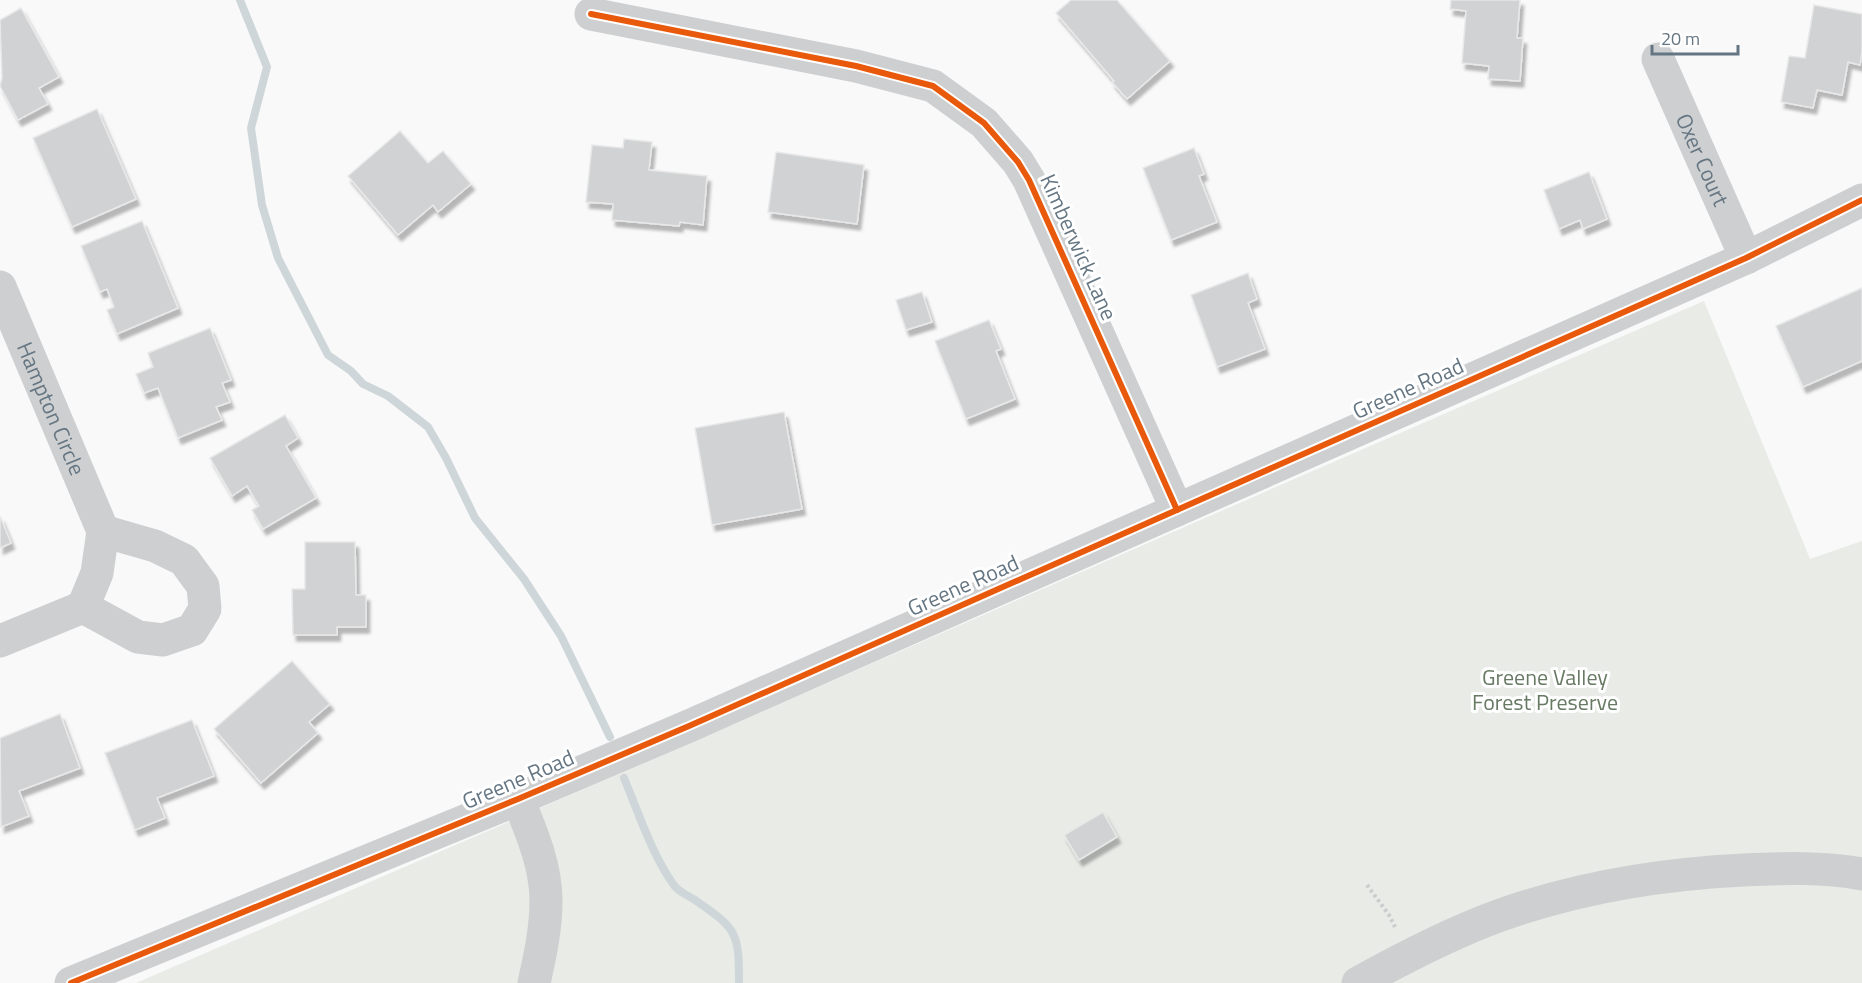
<svg xmlns="http://www.w3.org/2000/svg" width="1862" height="983" font-family="'Titillium Web',sans-serif">
  <style>
    .green { fill: #e8ebe6 }
    .lines { fill: none; stroke-linecap: round; stroke-linejoin: round }
    .stream { stroke: #ced6d9; stroke-width: 8 }
    .building { fill: #d0d2d3; stroke: #e8e8e8; stroke-width: 1.5; filter: url(#shadow) }
    .path { stroke: #cbcccd; stroke-width: 4; stroke-dasharray: 3 3; stroke-linecap: butt }
    .minor { stroke: #cecfd0; stroke-width: 33 }
    .cycleway-casing { stroke: #fff; stroke-width: 10 }
    .cycleway { stroke: #e8590c; stroke-width: 6 }
    .labels { text-anchor: middle; dominant-baseline: central; stroke-width: 6; stroke-linejoin: round; paint-order: stroke }
    .street-label { font-size: 22px; fill: #657683; stroke: #fff }
    .park-label { font-size: 22px; fill: #687a64; stroke: #fff }
  </style>
  <defs>
    <filter id="shadow"><feDropShadow dx="3.5" dy="6" stdDeviation="1.5" flood-color="#0004"/></filter>
  </defs>
  <rect width="100%" height="100%" fill="#f9f9f9"/>
  <!-- green -->
  <path class="green" d="M 1704,301 L 1810,559 L 1862,541 L 1862,983 L 136,983 C 660,758 1181,527 1704,301 Z"/>
  <g class="lines">
    <!-- stream -->
    <g class="stream">
      <polyline points="240,0 267,67 251,128 262,205 278,258 328,355 351,371 363,384 388,396 428,427 446,458 475,518 524,579 561,636 610,737"/>
      <path d="M 624,778 C 639,814 651,852 673,884 C 677,891 687,895 695,900 C 737,929 739,932 739,983"/>
    </g>
  </g>
  <!-- building -->
  <g class="building">
    <polygon points="1071,0 1117,0 1170,61 1127,99 1112,82 1114,81 1056,13"/>
    <polygon points="1451,0 1520,0 1517,38 1523,38 1520,81 1488,79 1489,66 1462,63 1466,11 1450,9"/>
    <polygon points="1814,5 1862,14 1862,52 1860,65 1848,62 1842,95 1817,90 1813,108 1781,102 1789,56 1805,58"/>
    <polygon points="21,8 59,77 39,88 48,104 18,120 0,86 2,78 0,20"/>
    <polygon points="97,109 136,199 72,227 33,138"/>
    <polygon points="400,131 428,163 443,151 471,184 438,212 433,205 398,235 348,176"/>
    <polygon points="624,139 652,142 649,170 707,176 703,225 680,222 679,226 612,220 613,204 586,202 592,145 623,148"/>
    <polygon points="1194,148 1204,174 1199,176 1217,222 1171,240 1143,168"/>
    <polygon points="776,152 864,165 857,224 768,212"/>
    <polygon points="1589,172 1607,219 1583,229 1580,220 1559,229 1544,190"/>
    <polygon points="142,221 178,308 117,334 107,310 114,307 107,289 100,292 81,246"/>
    <polygon points="1248,273 1257,299 1248,303 1265,349 1217,367 1191,295"/>
    <polygon points="1862,288 1862,361 1803,387 1776,326"/>
    <polygon points="922,292 932,322 906,330 896,300"/>
    <polygon points="989,320 1001,349 996,351 1015,399 966,419 935,341"/>
    <polygon points="210,328 231,380 222,383 230,402 216,407 222,420 178,438 158,388 144,393 136,374 153,367 148,353"/>
    <polygon points="784,412 802,509 712,525 695,428"/>
    <polygon points="285,415 298,438 286,446 316,498 263,529 252,510 259,506 247,486 232,496 210,458"/>
    <polygon points="0,516 11,543 0,548"/>
    <polygon points="305,542 355,542 356,595 366,595 366,627 337,627 337,635 293,635 292,589 305,589"/>
    <polygon points="292,661 330,704 309,722 318,733 261,783 214,729"/>
    <polygon points="60,714 80,768 19,791 29,816 1,827 0,738"/>
    <polygon points="192,720 214,776 157,798 165,818 135,830 105,753"/>
    <polygon points="1103,812 1117,837 1079,860 1064,835"/>
  </g>
  <g class="lines">
    <!-- path -->
    <polyline class="path" points="1367,885 1389,915 1395,927"/>
    <!-- minor -->
    <g class="minor">
      <polyline points="591,14 856,66 933,86 984,123 1018,162 1029,180 1177,510"/>
      <path id="s1" d="M 1658,59 L 1746,258"/>
      <path id="s2" d="M 0,287 L 103,531 L 97,573 L 83,607"/>
      <polyline points="83,607 138,637 163,640 192,630 205,609 203,586 184,560 155,546 103,531"/>
      <polyline points="0,641 83,607"/>
      <path d="M 518,799 C 531,831 546,865 546,901 C 546,929 540,956 534,983"/>
      <polyline points="71,983 518,799 689,726 1746,258 1862,200"/>
      <path d="M 1358,983 C 1403,958 1449,934 1498,916 C 1576,888 1660,874 1744,870 C 1784,868 1823,867 1862,874"/>
    </g>
    <!-- cycleway casing -->
    <g class="cycleway-casing">
      <g id="cycleway">
        <polyline points="591,14 856,66 933,86 984,123 1018,162 1029,180 1177,510"/>
        <polyline points="71,983 518,799 689,726 1746,258 1862,200"/>
      </g>
    </g>
    <!-- cycleway -->
    <use href="#cycleway" class="cycleway"/>
  </g>
  <g class="labels">
    <!-- street labels -->
    <g class="street-label">
      <text stroke="none"><textPath href="#s1" startOffset="110">Oxer Court</textPath></text>
      <text transform="translate(1079 247) rotate(66)">Kimberwick Lane</text>
      <text transform="translate(1408 388) rotate(-24)">Greene Road</text>
      <text stroke="none"><textPath href="#s2" startOffset="132">Hampton Circle</textPath></text>
      <text transform="translate(963 585) rotate(-24)">Greene Road</text>
      <text transform="translate(518 779) rotate(-23)">Greene Road</text>
    </g>
    <!-- park labels -->
    <g class="park-label">
      <text x="1545" y="677">Greene Valley<tspan x="1545" dy="25">Forest Preserve</tspan></text>
    </g>
  </g>
  <!-- scale -->
  <path d="M1652 45v9h86v-9" fill="none" stroke="#657683" stroke-width="3"/>
  <text x="1661" y="45" font-size="18" fill="#657683" stroke="#ffffff" stroke-width="4.5" paint-order="stroke">20 m</text>
</svg>
